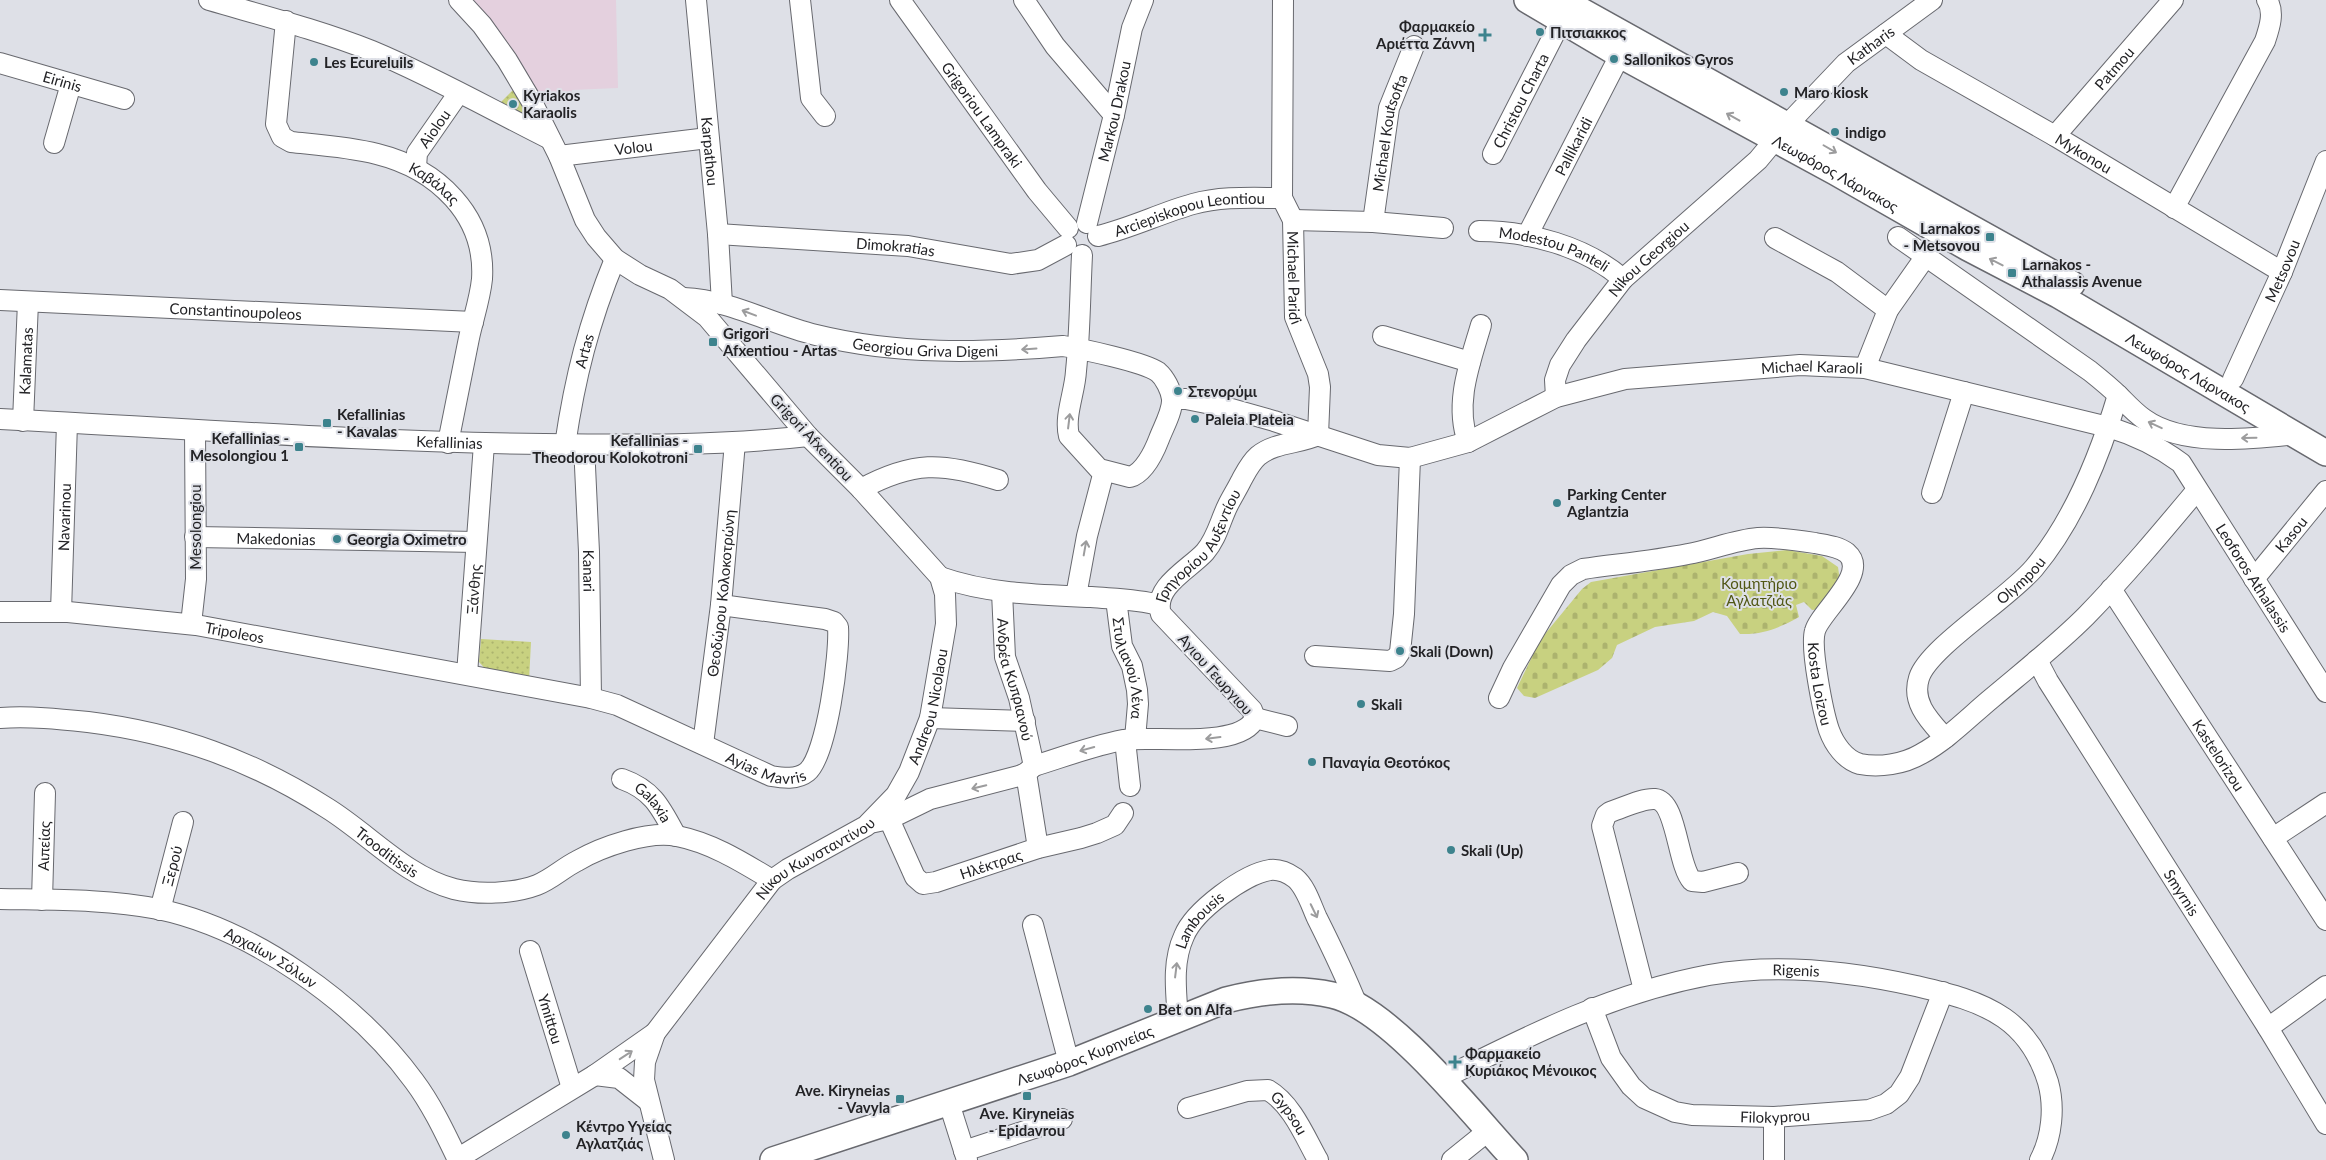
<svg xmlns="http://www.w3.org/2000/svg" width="2326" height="1160" font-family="Lato,sans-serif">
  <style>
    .education { fill: #e4d0de }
    .grass { fill: url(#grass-dots) }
    .cemetery { fill: url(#cemetery-stones) }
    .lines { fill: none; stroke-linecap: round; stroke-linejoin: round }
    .minor-casing { stroke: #68696f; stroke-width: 22 }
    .major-casing { stroke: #68696f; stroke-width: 28 }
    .minor { stroke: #fff; stroke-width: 20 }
    .major { stroke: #fff; stroke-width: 25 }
    .oneway { stroke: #9c9c9d }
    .poi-dot { fill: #3d838d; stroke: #dee0e7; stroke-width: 2 }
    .labels { text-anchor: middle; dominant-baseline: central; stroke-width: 4; stroke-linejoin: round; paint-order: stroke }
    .poi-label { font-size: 15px; font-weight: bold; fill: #232326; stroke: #dee0e7; text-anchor: start }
    .street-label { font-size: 15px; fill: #232326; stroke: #dee0e7 }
    .park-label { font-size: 15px; fill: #515715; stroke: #dee0e7 }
  </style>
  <defs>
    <pattern id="grass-dots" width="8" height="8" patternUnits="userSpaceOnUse" patternTransform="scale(1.25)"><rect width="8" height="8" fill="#c8d180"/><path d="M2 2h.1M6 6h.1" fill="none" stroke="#acb36e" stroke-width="1.8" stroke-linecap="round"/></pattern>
    <pattern id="cemetery-stones" width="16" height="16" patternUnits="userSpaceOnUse" patternTransform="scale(1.25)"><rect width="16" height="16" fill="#c8d180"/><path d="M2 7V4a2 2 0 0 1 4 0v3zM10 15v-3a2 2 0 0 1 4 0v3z" fill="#acb36e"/></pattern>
  </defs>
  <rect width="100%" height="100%" fill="#dee0e7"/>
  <!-- education -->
  <polygon class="education" points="472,0 616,0 618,88 572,90 572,97 547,104"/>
  <!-- grass -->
  <g class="grass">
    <polygon points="517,90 526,111 523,114 499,104 512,91"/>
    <polygon points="481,639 531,642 529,681 490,674 479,662"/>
  </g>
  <!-- cemetery -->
  <path class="cemetery" d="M 1787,550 L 1822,556 L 1838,567 L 1839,574 L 1843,582 L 1821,609 L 1812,610 L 1804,602 L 1796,605 L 1799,617 C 1779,628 1763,635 1740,634 L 1727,616 L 1713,612 L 1694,621 L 1655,627 L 1617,645 L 1612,658 L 1598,670 L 1535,698 L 1524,696 L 1517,688 L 1540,640 L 1582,589 L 1591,582 L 1748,554 Z"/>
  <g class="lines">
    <!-- minor casing -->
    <g class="minor-casing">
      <g id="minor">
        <path d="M 209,0 C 264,16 319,30 372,51 C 432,76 492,110 550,139"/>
        <path id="s1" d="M 696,0 L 718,234 L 722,304"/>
        <polyline points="800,0 811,98 825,116"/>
        <path id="s2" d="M 900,0 L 1037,191 L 1068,228"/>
        <polyline points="1024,0 1055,46 1114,115"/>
        <path id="s3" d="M 1283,0 L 1282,198 L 1293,220 L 1295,317 L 1318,374 L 1320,387 L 1318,435"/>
        <path id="s4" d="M 286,21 L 276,124 L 282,137 L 291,142 C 320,145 350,147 377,154 C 437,169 486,215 482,279 C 480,299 473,319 469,338 C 462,373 455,408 448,443"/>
        <path id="s5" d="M 1886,34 L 1921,60 L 2055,136 L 2282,272"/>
        <path id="s6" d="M 0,63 L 124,99"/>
        <path id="s7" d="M 2055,136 L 2173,0"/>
        <polyline points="54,143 71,84"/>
        <path id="s8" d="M 1493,154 L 1561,21"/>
        <path id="s9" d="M 559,156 L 708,138"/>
        <path id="s10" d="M 416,167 L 417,153 L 458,94"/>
        <path d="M 2174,208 L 2265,41 C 2269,29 2275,12 2267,0"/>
        <polyline points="1293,220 1373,222 1443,228"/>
        <path id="s11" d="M 1373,222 L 1389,108 L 1414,46"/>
        <path id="s12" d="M 1087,223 L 1114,115 L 1132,28 L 1143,0"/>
        <path id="s13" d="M 1479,231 C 1528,231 1585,246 1623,279"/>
        <path id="s14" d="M 718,234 L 908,246 L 1011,264 L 1038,260 L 1066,245"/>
        <path id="s15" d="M 1098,236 C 1131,228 1161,213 1193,204 C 1222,196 1252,198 1282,198"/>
        <path id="s16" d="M 1527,236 L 1620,55"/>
        <path d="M 1898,237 L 2090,371 C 2100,379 2110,387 2119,396 C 2127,404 2134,412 2144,419 C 2183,447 2251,439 2297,434"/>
        <polyline points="1775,238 1837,272 1888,310"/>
        <path id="s17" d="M 684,298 C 730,300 771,324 816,335 C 897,355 980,353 1063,346 C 1082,349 1144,362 1158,372 C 1165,378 1171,390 1172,399 C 1173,411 1163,428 1159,439 C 1154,452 1144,473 1130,477 L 1099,469 L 1069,436 C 1064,416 1075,392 1076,371 C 1080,333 1080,294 1082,255"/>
        <path id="s18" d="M 0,300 L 473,322"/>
        <polyline points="1383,336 1470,362"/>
        <polyline points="1865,368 1888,310 1926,256"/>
        <path id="s19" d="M 2233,379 L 2282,272 L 2326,161"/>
        <path id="s20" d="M 1556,397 L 1555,380 L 1560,365 L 1576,340 L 1623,279 L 1758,160 L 1788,124 L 1846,63 L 1932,0"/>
        <path id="s21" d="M 1172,399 L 1186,399 L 1221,406 L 1274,421 L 1378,455 L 1410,458 L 1468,442 L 1556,397 L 1625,379 L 1800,365 L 1865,368 L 2108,427 C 2135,435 2158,446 2181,463 L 2326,692"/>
        <path id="s22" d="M 0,419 C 181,428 363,442 544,444 C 632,445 721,446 808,436"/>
        <path id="s23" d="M 23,421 L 28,302"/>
        <path d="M 1468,442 C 1454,403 1470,363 1481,325"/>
        <path id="s24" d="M 565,445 C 575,377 589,322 615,259"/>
        <path id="s25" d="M 584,445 L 589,552 L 591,698"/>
        <path d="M 861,489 C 913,461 942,462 998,480"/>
        <polyline points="1932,493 1964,392"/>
        <path id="s26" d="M 195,537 L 476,542"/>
        <path d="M 940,577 C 988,594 1040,595 1091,597 C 1114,599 1137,599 1159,605"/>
        <path id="s27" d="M 2254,579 L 2326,491"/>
        <path id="s28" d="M 2111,589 L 2326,920"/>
        <path id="s29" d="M 1002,592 L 1005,657 L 1019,698 L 1034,766"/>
        <polyline points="1076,596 1087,536 1104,471"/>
        <path id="s30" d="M 1116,599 L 1122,646 L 1132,666 L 1137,690 L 1138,704 L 1135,739"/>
        <path id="s31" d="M 0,612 L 68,612 L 196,625 L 591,698 L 617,705 L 771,776 C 783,778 797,780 807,772 C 827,756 840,653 838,627 L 834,622 L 825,619 L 721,605"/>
        <path id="s32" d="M 61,612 L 67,423"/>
        <polyline points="191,624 196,579 195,430"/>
        <polyline points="1315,656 1390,661 1396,658 1400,652 1404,614 1410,458"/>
        <path id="s33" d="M 2037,660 L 2048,681 L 2268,1028 L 2326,1124"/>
        <path id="s34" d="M 467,674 L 484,444"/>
        <path id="s35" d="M 1499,698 L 1513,668 L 1561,585 L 1571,575 L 1583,569 C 1618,564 1653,561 1688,554 C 1711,550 1734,540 1758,538 C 1777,537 1796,540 1815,543 C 1825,545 1838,546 1847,553 C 1870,573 1820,612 1815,631 C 1810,647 1823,712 1829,730 C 1834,744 1845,760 1860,764 C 1879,768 1904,764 1921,754 C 1947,740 1969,717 1992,698 C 2024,671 2057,645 2086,616 C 2125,576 2161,533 2197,490"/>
        <path id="s36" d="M 0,718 C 30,716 59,719 88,722 C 176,733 252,760 327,808 C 369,834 405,876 454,889 C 478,895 513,894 537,885 C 552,879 563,868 577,861 C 601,847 649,830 677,836 C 712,843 742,862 772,880"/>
        <polyline points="930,718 1025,721"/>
        <path id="s37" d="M 1255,718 L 1252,710 L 1161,614 C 1152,587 1191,568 1205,552 C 1217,538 1220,521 1228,505 C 1232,497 1237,489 1241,481 C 1246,472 1250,463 1258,456 C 1275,442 1299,444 1318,435"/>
        <polyline points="1255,718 1287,726"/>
        <path id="s38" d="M 1945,738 C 1930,721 1911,703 1919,678 C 1928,648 2009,598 2034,568 C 2075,519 2100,455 2118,395"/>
        <polyline points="1125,740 1130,786"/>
        <path id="s39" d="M 703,744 L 721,605 L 735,442"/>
        <polyline points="1026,773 1038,848"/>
        <path id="s40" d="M 622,779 C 653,790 661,808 676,836"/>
        <path id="s41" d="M 889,819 L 915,877 L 923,884 L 936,882 L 1038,848 L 1081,838 L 1097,833 L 1115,825 L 1123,813"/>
        <path d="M 870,823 L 889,819 L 930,799 L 1019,776 L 1026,773 L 1034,766 C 1063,757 1092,746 1123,740 C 1151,735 1242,750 1255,718"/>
        <polyline points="2273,838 2326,803"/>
        <path id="s42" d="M 0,899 C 52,900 107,899 158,909 C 253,929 357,1003 414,1081 C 432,1105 445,1133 458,1160"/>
        <path id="s43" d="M 42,900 L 45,793"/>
        <path id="s44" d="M 160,910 L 183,822"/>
        <polyline points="1033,925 1069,1063"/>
        <path id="s45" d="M 530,951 L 572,1088"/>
        <path d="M 1644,990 L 1602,826 L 1606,815 L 1610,812 C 1623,808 1642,798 1655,799 C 1677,801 1677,864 1692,881 L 1703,882 L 1738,873"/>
        <path id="s46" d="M 1592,1008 L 1611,1058 L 1631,1086 L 1644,1098 L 1675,1112 L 1692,1115 L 1774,1117 L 1869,1110 L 1886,1104 L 1899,1094 L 1910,1077 L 1943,992"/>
        <path id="s47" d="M 1178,1019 C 1176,991 1172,962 1184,936 C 1194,911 1244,874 1270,870 C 1279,869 1288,873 1295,878 C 1306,887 1311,905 1317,918 C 1331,946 1345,975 1357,1005"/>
        <polyline points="2268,1028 2326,986"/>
        <polyline points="655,1033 645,1062 644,1080 664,1160"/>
        <polyline points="595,1075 619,1078 647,1100"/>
        <path id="s48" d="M 1442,1079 C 1530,1035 1612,993 1709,975 C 1777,963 1849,971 1916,986 C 1946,993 1978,1000 2004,1018 C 2027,1034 2040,1056 2048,1082 C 2055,1107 2052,1137 2040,1160"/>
        <polyline points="949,1103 967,1160"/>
        <path id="s49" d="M 1188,1108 L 1247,1091 L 1268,1090 C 1292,1104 1305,1137 1318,1160"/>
        <polyline points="1774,1117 1774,1160"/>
        <polyline points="964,1151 1062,1119"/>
        <path id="s50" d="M 457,1159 L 595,1075 L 655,1033 L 772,880 L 788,869 L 866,826 L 896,795 L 909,772 L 930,718 L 946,624 L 945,594 L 940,577 L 861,489 L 808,436 L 707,317 L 670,289 L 640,275 L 615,259 L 596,237 L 585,220 L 559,156 L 532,102 L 507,60 L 482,25 L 459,0"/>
        <polyline points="1452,1160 1488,1131"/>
      </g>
    </g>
    <!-- major casing -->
    <g class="major-casing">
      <g id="major">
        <path id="s51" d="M 1527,0 L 1620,55 L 1835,172 L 1968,248 L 2058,295 L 2326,453"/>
        <polyline points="1562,0 2072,284"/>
        <path id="s52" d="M 773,1160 L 1069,1063 L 1226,1000 C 1261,991 1297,987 1332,995 C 1390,1008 1473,1115 1515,1160"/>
      </g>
    </g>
    <!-- minor -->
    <use href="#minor" class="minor"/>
    <!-- major -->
    <use href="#major" class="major"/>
  </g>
  <!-- one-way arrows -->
  <defs><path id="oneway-shaft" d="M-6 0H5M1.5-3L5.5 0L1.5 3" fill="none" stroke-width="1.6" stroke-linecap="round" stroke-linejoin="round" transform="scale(1.25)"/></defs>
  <g class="oneway">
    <use href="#oneway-shaft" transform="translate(1733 117) rotate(-151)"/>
    <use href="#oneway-shaft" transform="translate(1830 149) rotate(30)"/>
    <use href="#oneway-shaft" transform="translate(1996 262) rotate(-153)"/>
    <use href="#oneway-shaft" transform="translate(749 313) rotate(-159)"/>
    <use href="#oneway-shaft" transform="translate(1029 349) rotate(176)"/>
    <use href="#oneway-shaft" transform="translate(1069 421) rotate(-83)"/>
    <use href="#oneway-shaft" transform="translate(2155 425) rotate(-155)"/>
    <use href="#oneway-shaft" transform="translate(2249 438) rotate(179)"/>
    <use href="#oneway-shaft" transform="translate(1085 548) rotate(-80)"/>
    <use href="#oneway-shaft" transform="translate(1213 738) rotate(173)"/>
    <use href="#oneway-shaft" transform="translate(1087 749) rotate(165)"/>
    <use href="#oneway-shaft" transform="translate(979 787) rotate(166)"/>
    <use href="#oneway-shaft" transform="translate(1314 911) rotate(64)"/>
    <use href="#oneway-shaft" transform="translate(1176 970) rotate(-83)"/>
    <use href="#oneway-shaft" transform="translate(626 1055) rotate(-33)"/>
  </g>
  <!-- markers -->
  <g class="poi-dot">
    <circle cx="1540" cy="32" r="5"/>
    <path d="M1482.5 27.5h5v5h5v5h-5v5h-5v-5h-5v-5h5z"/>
    <circle cx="1614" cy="59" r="5"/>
    <circle cx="314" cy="62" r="5"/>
    <circle cx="1784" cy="92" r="5"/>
    <circle cx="513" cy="104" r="5"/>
    <circle cx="1835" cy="132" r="5"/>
    <rect x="1985" y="232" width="10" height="10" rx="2.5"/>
    <rect x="2007" y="268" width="10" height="10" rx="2.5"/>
    <rect x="708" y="337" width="10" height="10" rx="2.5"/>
    <circle cx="1178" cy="391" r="5"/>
    <circle cx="1195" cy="419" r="5"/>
    <rect x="322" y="418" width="10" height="10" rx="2.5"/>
    <rect x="294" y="442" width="10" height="10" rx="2.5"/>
    <rect x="693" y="444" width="10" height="10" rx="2.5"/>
    <circle cx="1557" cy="503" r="5"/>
    <circle cx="337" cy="539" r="5"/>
    <circle cx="1400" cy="651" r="5"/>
    <circle cx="1361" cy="704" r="5"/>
    <circle cx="1312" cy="762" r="5"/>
    <circle cx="1451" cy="850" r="5"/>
    <circle cx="1148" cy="1009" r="5"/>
    <path d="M1452.5 1054.5h5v5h5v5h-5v5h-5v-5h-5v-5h5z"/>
    <rect x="1022" y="1091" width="10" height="10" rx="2.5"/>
    <rect x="895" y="1094" width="10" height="10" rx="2.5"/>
    <circle cx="566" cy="1135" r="5"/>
  </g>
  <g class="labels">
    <!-- poi labels -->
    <g class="poi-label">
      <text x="1475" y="26" text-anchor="end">Φαρμακείο<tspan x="1475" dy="17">Αριέττα Ζάννη</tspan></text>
      <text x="1550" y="32">Πιτσιακκος</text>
      <text x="1624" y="59">Sallonikos Gyros</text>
      <text x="324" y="62">Les Ecureluils</text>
      <text x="1794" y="92">Maro kiosk</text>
      <text x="523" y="95">Kyriakos<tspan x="523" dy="17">Karaolis</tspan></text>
      <text x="1845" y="132">indigo</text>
      <text x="1980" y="228" text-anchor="end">Larnakos<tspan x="1980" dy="17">- Metsovou</tspan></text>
      <text x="2022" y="264">Larnakos -<tspan x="2022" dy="17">Athalassis Avenue</tspan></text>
      <text x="723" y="333">Grigori<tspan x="723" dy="17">Afxentiou - Artas</tspan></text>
      <text x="1188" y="391">Στενορύμι</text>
      <text x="337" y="414">Kefallinias<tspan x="337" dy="17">- Kavalas</tspan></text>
      <text x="1205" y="419">Paleia Plateia</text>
      <text x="289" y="438" text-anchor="end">Kefallinias -<tspan x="289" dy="17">Mesolongiou 1</tspan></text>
      <text x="688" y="440" text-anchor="end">Kefallinias -<tspan x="688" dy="17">Theodorou Kolokotroni</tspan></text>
      <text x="1567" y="494">Parking Center<tspan x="1567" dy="17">Aglantzia</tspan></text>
      <text x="347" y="539">Georgia Oximetro</text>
      <text x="1410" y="651">Skali (Down)</text>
      <text x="1371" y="704">Skali</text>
      <text x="1322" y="762">Παναγία Θεοτόκος</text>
      <text x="1461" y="850">Skali (Up)</text>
      <text x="1158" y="1009">Bet on Alfa</text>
      <text x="1465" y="1053">Φαρμακείο<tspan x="1465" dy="17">Κυριάκος Μένοικος</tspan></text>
      <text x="890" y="1090" text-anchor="end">Ave. Kiryneias<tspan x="890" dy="17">- Vavyla</tspan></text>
      <text x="1027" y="1113" text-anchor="middle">Ave. Kiryneias<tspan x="1027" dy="17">- Epidavrou</tspan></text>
      <text x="576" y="1126">Κέντρο Υγείας<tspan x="576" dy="17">Αγλατζιάς</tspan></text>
    </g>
    <!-- street labels -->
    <g class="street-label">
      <text stroke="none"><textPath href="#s20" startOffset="481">Katharis</textPath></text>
      <text stroke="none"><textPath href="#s7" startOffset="90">Patmou</textPath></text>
      <text stroke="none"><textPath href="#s6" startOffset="65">Eirinis</textPath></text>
      <text stroke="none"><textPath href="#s8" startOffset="60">Christou Charta</textPath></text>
      <text stroke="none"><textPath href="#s12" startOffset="115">Markou Drakou</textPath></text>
      <text stroke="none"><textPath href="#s2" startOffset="141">Grigoriou Lampraki</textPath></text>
      <text stroke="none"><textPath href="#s10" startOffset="44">Aiolou</textPath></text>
      <text stroke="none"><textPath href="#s11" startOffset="91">Michael Koutsofta</textPath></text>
      <text stroke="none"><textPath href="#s16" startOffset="101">Pallikaridi</textPath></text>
      <text stroke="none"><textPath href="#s9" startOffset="75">Volou</textPath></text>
      <text stroke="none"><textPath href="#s1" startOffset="152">Karpathou</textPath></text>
      <text stroke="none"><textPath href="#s5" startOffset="231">Mykonou</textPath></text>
      <text stroke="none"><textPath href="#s51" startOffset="354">Λεωφόρος Λάρνακος</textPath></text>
      <text stroke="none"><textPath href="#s4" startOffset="280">Καβάλας</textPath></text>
      <text stroke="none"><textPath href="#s15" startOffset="95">Arciepiskopou Leontiou</textPath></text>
      <text stroke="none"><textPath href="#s14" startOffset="178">Dimokratias</textPath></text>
      <text stroke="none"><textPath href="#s13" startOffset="78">Modestou Panteli</textPath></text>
      <text stroke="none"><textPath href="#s20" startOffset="172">Nikou Georgiou</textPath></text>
      <text stroke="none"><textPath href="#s19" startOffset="119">Metsovou</textPath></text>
      <text stroke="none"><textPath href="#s3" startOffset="280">Michael Paridi</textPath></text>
      <text stroke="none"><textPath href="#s18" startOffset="236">Constantinoupoleos</textPath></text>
      <text stroke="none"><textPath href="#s17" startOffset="248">Georgiou Griva Digeni</textPath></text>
      <text stroke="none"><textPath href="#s24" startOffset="96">Artas</textPath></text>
      <text stroke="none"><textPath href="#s23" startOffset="60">Kalamatas</textPath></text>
      <text stroke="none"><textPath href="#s21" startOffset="664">Michael Karaoli</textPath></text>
      <text stroke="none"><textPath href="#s51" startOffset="759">Λεωφόρος Λάρνακος</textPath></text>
      <text transform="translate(812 437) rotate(47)">Grigori Afxentiou</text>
      <text stroke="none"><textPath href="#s22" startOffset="450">Kefallinias</textPath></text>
      <text stroke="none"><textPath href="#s32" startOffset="95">Navarinou</textPath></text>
      <text transform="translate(195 527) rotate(-90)">Mesolongiou</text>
      <text stroke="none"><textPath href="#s27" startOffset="58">Kasou</textPath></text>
      <text stroke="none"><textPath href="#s26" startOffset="81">Makedonias</textPath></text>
      <text stroke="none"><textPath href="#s37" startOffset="222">Γρηγορίου Αυξεντίου</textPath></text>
      <text stroke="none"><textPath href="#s25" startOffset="126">Kanari</textPath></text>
      <text stroke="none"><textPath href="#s21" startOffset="1185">Leoforos Athalassis</textPath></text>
      <text stroke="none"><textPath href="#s38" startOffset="211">Olympou</textPath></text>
      <text stroke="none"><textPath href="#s34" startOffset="85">Ξάνθης</textPath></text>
      <text stroke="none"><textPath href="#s39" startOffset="152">Θεοδώρου Κολοκοτρώνη</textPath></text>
      <text stroke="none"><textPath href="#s31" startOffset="236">Tripoleos</textPath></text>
      <text stroke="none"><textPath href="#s30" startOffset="71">Στυλιανού Λένα</textPath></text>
      <text transform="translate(1216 674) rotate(48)">Αγιου Γεωργιου</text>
      <text stroke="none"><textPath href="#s29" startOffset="89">Ανδρέα Κυπριανού</textPath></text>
      <text stroke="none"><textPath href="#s35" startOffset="570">Kosta Loizou</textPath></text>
      <text stroke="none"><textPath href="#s50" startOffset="674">Andreou Nicolaou</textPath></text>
      <text stroke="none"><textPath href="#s28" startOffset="198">Kastelorizou</textPath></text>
      <text stroke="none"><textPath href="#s31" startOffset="788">Ayias Mavris</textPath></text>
      <text stroke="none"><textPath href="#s40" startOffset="40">Galaxia</textPath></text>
      <text stroke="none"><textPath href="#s43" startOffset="54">Αιπείας</textPath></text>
      <text stroke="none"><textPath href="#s36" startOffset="419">Trooditissis</textPath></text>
      <text stroke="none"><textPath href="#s50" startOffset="475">Νίκου Κωνσταντίνου</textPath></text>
      <text stroke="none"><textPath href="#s41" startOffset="145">Ηλέκτρας</textPath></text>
      <text stroke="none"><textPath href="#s44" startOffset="46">Ξερού</textPath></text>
      <text stroke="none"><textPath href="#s33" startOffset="274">Smyrnis</textPath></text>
      <text stroke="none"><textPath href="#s47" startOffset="106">Lambousis</textPath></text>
      <text stroke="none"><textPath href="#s42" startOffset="282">Αρχαίων Σόλων</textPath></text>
      <text stroke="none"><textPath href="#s48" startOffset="375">Rigenis</textPath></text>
      <text stroke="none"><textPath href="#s45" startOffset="71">Ymittou</textPath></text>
      <text stroke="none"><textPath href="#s52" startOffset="329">Λεωφόρος Κυρηνείας</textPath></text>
      <text stroke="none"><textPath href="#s49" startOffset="114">Gypsou</textPath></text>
      <text stroke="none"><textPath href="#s46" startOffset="240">Filokyprou</textPath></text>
    </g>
    <!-- park labels -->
    <g class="park-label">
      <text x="1759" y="583">Κοιμητήριο<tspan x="1759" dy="17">Αγλατζιάς</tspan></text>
    </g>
  </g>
</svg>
